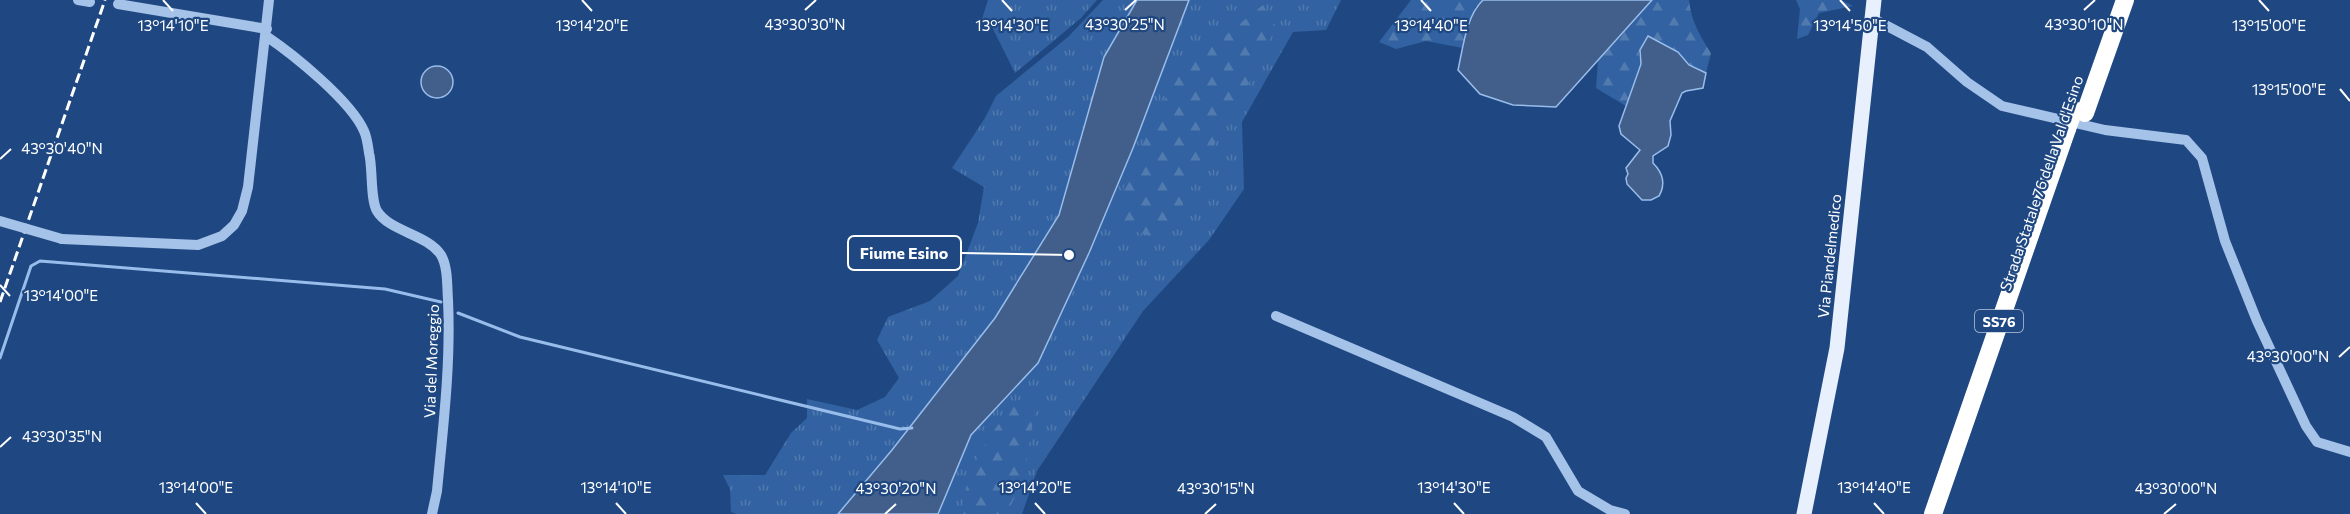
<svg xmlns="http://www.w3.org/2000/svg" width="2350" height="514" font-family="Commissioner,sans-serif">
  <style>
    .grass { fill: url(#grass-tufts) }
    .forest { fill: url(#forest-firs) }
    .water { fill: #415f8a; stroke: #99bdeb; stroke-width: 1.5 }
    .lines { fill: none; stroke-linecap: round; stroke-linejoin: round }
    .stream { stroke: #99bdeb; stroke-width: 3 }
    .minor { stroke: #a5c2e9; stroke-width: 10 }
    .major { stroke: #e8f0fe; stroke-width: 15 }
    .highway { stroke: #fff; stroke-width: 18 }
    .rail { stroke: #fff; stroke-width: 3; stroke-dasharray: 10 4.5; stroke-linecap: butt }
    .minor-bridge { stroke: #a5c2e9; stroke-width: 10 }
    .highway-bridge { stroke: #fff; stroke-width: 18 }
    .ticks { fill: none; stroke: #fff; stroke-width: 2 }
    .labels { text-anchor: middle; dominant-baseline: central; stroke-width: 4.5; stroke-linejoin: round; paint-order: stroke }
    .shield { fill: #1f4882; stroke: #bcc8da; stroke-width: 1.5 }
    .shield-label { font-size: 14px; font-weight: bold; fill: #fff }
    .street-label { font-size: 15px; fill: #fff; stroke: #1f4882 }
    .ticks-label { font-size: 15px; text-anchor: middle; fill: #fff; stroke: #1f4882; stroke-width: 4.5; stroke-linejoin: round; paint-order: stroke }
    .leader { fill: none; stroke: #fff; stroke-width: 2 }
    .callout-dot { fill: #fff; stroke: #1f4882; stroke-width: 2 }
    .callout { fill: #1f4882; stroke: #fff; stroke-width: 2 }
    .callout-label { font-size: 16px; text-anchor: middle; font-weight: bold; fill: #fff }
  </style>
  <defs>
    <pattern id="grass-tufts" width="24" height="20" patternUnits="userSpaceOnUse" patternTransform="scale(1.5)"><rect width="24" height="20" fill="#3262a1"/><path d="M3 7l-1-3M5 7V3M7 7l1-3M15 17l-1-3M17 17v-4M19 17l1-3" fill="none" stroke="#517aaf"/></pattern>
    <pattern id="forest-firs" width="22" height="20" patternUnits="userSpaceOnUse" patternTransform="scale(1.5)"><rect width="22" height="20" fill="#3262a1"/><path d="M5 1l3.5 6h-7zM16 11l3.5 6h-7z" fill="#517aaf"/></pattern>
  </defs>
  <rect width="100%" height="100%" fill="#1f4882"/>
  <!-- grass -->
  <g class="grass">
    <polygon points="988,0 1097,0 1081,18 1015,73 993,29 982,19"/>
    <polygon points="1103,0 1137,0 1104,57 1059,215 995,318 892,450 838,514 737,514 731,512 730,489 723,475 765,475 791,433 807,418 807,399 857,410 885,397 899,378 877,340 888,317 930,301 958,276 978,223 984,187 952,168 985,118 996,96 1068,37"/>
    <polygon points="1189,0 1341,0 1326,30 1293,32 1242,122 1244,189 1209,240 1143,311 1037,471 1022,514 938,514 971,435 1038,363 1089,253 1133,148"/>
  </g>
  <!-- forest -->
  <g class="forest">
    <polygon points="1411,0 1483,0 1475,7 1463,48 1426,41 1396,49 1379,42"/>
    <path d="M 1652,0 L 1689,0 C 1691,21 1700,36 1711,53 L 1706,73 L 1689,65 L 1678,52 L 1643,46 L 1639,53 L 1641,64 L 1626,106 L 1596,88 L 1598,61 Z"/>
    <polygon points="1796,0 1841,0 1853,6 1819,13 1808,35 1797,39 1800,9"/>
    <polygon points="1263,5 1276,27 1254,74 1196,177 1175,222 1158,239 1116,225 1125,181 1164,101 1185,52 1222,38"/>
    <path d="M 1016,400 L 1036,403 L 1024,476 L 1007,514 L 963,514 C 963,468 991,435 1016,400 Z"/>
  </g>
  <!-- water -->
  <g class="water">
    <polygon points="1137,0 1189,0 1133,148 1089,253 1038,363 971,435 938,514 838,514 892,450 995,318 1059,215 1104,57"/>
    <path d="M 1483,0 L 1652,0 L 1556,107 L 1513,105 L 1480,94 L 1458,70 C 1463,48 1466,16 1483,0 Z"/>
    <path d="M 1648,36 L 1678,52 L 1689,65 L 1706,73 L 1703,88 L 1686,91 L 1682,93 L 1670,121 L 1671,135 L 1668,146 L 1653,156 L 1653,163 C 1663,173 1666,184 1659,196 L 1651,200 L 1642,200 L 1627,184 L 1626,178 L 1628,174 L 1626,168 L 1640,150 L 1621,134 L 1619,126 L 1641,64 L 1640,50 Z"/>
    <circle cx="437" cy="82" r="16"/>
  </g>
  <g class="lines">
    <!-- stream -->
    <g class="stream">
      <polyline points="458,313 520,337 900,429 912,428"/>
      <polyline points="0,358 31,266 40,261 385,289 441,302"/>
    </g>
    <!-- minor -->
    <g class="minor">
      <polyline points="78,0 90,2"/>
      <polyline points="118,4 267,29"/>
      <polyline points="1872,18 1927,47 1967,82 2002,106 2105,130 2186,140 2202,158 2225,241 2257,321 2306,426 2317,442 2350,452"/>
      <path d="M 266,36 C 294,55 351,101 364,131 C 367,137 368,146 369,153 C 373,168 370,199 377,211 C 390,232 427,234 441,255 C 448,267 447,286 448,300 C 451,364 443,428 437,491 L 432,514"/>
      <polyline points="62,239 198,245 222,236 234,225 242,211 248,187 269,0"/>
      <polyline points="1276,316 1513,417 1546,437 1578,491 1610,510 1625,514"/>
    </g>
    <!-- major -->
    <polyline class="major" points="1804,514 1837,348 1874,0"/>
    <!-- highway -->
    <g class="highway">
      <polyline points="2085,113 2125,0"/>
      <polyline points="1933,514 2067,129"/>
    </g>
    <!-- rail -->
    <polyline class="rail" points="0,302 105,0"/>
    <!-- minor-bridge -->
    <polyline class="minor-bridge" points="0,221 62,239"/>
    <!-- highway-bridge -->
    <polyline class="highway-bridge" points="2067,129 2074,110"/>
  </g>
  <!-- ticks -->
  <path class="ticks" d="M 163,0 L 173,11M 582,0 L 592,11M 1002,0 L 1012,11M 1421,0 L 1431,11M 1840,0 L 1850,11M 2259,0 L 2269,11M 805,10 L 816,0M 1125,10 L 1136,0M 2084,10 L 2095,0M 2340,89 L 2350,101M 0,159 L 11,149M 0,285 L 10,296M 2339,357 L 2350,347M 0,447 L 11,437M 196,503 L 206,514M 616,503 L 626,514M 1035,503 L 1045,514M 1454,503 L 1464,514M 1874,503 L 1884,514M 885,514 L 896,504M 1205,514 L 1216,504M 2164,514 L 2176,504"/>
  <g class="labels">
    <!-- shield labels -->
    <rect class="shield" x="1975" y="310" width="48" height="22" rx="4.5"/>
    <g class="shield-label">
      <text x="1999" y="321">SS76</text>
    </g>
    <!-- street labels -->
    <g class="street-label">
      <text transform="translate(2041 183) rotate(-71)">Strada Statale 76 della Val d'Esino</text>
      <text transform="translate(1829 256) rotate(-84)">Via Piandelmedico</text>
      <text transform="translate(431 361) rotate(-88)">Via del Moreggio</text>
    </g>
  </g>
  <g class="ticks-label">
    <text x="805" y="30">43°30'30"N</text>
    <text x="1125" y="30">43°30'25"N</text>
    <text x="2084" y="30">43°30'10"N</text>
    <text x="2269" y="31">13°15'00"E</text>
    <text x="173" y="31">13°14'10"E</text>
    <text x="1850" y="31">13°14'50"E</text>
    <text x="592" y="31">13°14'20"E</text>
    <text x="1012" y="31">13°14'30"E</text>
    <text x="1431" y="31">13°14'40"E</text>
    <text x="2289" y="95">13°15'00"E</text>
    <text x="62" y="154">43°30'40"N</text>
    <text x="61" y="301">13°14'00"E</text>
    <text x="2288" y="362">43°30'00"N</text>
    <text x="62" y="442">43°30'35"N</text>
    <text x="196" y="493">13°14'00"E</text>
    <text x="616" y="493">13°14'10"E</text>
    <text x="1035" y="493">13°14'20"E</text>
    <text x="1454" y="493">13°14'30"E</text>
    <text x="1874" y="493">13°14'40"E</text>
    <text x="896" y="494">43°30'20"N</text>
    <text x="1216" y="494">43°30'15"N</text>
    <text x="2176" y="494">43°30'00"N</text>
  </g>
  <!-- callouts -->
  <path class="leader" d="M1069 255L961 253"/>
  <circle class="callout-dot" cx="1069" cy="255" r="6"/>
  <rect class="callout" x="848" y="236" width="113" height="34" rx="6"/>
  <g class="callout-label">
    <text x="904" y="259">Fiume Esino</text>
  </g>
</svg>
